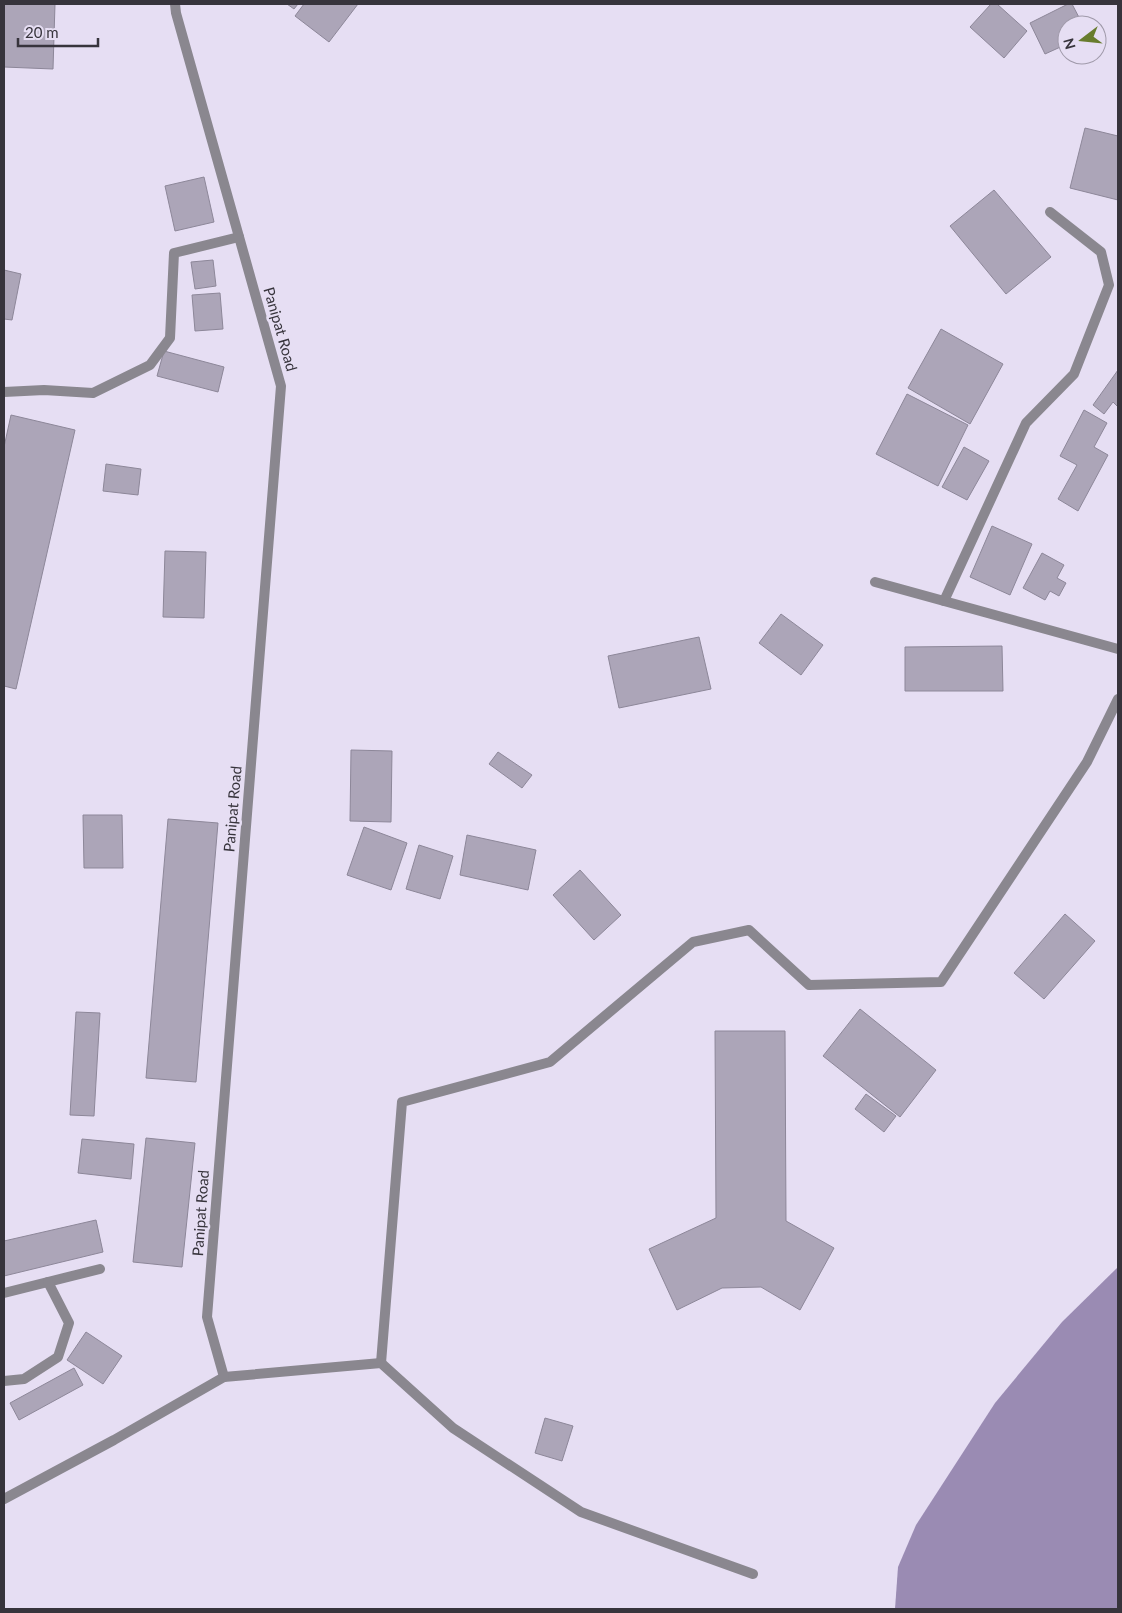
<svg xmlns="http://www.w3.org/2000/svg" width="1122" height="1613" font-family="Lato,sans-serif">
  <style>
    .water { fill: #9a8bb3 }
    .building { fill: #aca5b8; stroke: #8d8799 }
    .lines { fill: none; stroke-linecap: round; stroke-linejoin: round }
    .minor { stroke: #8a878f; stroke-width: 10 }
    .tertiary { stroke: #8a878f; stroke-width: 10 }
    .labels { text-anchor: middle; dominant-baseline: central; stroke-width: 5; stroke-linejoin: round; paint-order: stroke }
    .street-label { font-size: 15px; fill: #37343c; stroke: #e6def3 }
  </style>
  <rect width="100%" height="100%" fill="#e6def3"/>
  <!-- water -->
  <polygon class="water" points="1118,1267 1118,1609 895,1609 898,1567 916,1525 995,1403 1062,1322"/>
  <!-- building -->
  <g class="building">
    <polygon points="4,4 55,4 53,69 4,67"/>
    <polygon points="287,4 298,4 294,9"/>
    <polygon points="304,4 358,4 329,42 295,16"/>
    <polygon points="991,4 997,4 1027,31 1004,58 970,27"/>
    <polygon points="1068,4 1072,4 1083,25 1067,25 1067,44 1045,54 1030,23"/>
    <polygon points="1085,128 1118,136 1118,200 1070,188"/>
    <polygon points="204,177 214,222 175,231 165,186"/>
    <polygon points="994,190 1051,257 1006,294 950,226"/>
    <polygon points="213,260 216,286 195,289 191,262"/>
    <polygon points="4,270 21,274 12,320 4,319"/>
    <polygon points="220,293 223,329 195,331 192,295"/>
    <polygon points="941,329 1003,364 970,424 908,388"/>
    <polygon points="164,351 224,367 218,392 157,376"/>
    <polygon points="1118,370 1118,407 1113,402 1104,414 1093,405"/>
    <polygon points="907,394 968,425 938,486 876,454"/>
    <polygon points="1084,410 1107,423 1094,447 1108,455 1078,511 1058,499 1077,465 1060,456"/>
    <polygon points="11,415 75,430 16,689 4,686 4,447"/>
    <polygon points="964,447 989,461 967,500 942,487"/>
    <polygon points="106,464 141,469 138,495 103,491"/>
    <polygon points="992,526 1032,544 1010,595 970,577"/>
    <polygon points="165,551 206,552 204,618 163,617"/>
    <polygon points="1042,553 1064,565 1057,578 1066,583 1059,596 1050,591 1045,600 1023,588"/>
    <polygon points="781,614 823,645 801,675 759,643"/>
    <polygon points="699,637 711,689 619,708 608,656"/>
    <polygon points="1002,646 1003,691 905,691 905,647"/>
    <polygon points="351,750 392,751 391,822 350,821"/>
    <polygon points="498,752 532,775 522,788 489,764"/>
    <polygon points="83,815 122,815 123,868 84,868"/>
    <polygon points="168,819 218,823 196,1082 146,1078"/>
    <polygon points="364,827 407,843 391,890 347,875"/>
    <polygon points="467,835 536,850 528,890 460,875"/>
    <polygon points="419,845 453,856 440,899 406,889"/>
    <polygon points="580,870 621,915 594,940 553,895"/>
    <polygon points="1065,914 1095,941 1044,999 1014,973"/>
    <polygon points="860,1009 936,1070 900,1117 823,1056"/>
    <polygon points="76,1012 100,1013 94,1116 70,1115"/>
    <polygon points="715,1031 785,1031 786,1221 834,1248 800,1310 761,1287 722,1288 677,1310 649,1249 716,1218"/>
    <polygon points="866,1094 896,1116 884,1132 855,1109"/>
    <polygon points="146,1138 195,1143 182,1267 133,1262"/>
    <polygon points="82,1139 134,1144 131,1179 78,1173"/>
    <polygon points="96,1220 103,1252 4,1276 4,1241"/>
    <polygon points="86,1332 122,1356 103,1384 67,1360"/>
    <polygon points="74,1368 83,1385 19,1420 10,1403"/>
    <polygon points="545,1418 573,1426 562,1461 535,1453"/>
  </g>
  <g class="lines">
    <!-- minor -->
    <g class="minor">
      <polyline points="4,392 44,390 93,393 150,365 170,338 174,253 239,237"/>
      <polyline points="875,582 1118,649"/>
      <polyline points="944,601 1026,423 1074,374 1109,285 1101,252 1050,212"/>
      <polyline points="4,1293 100,1269"/>
      <polyline points="381,1363 402,1102 550,1062 693,942 749,930 809,985 941,982 1087,762 1118,699"/>
      <polyline points="224,1377 381,1363 453,1428 581,1512 753,1574"/>
      <polyline points="4,1381 24,1379 58,1357 69,1323 48,1282"/>
    </g>
    <!-- tertiary -->
    <polyline class="tertiary" points="4,1499 114,1440 224,1377 207,1317 281,386 176,13 175,4"/>
  </g>
  <g class="labels">
    <!-- street labels -->
    <g class="street-label">
      <text transform="translate(281 329) rotate(74)">Panipat Road</text>
      <text transform="translate(232 809) rotate(-85)">Panipat Road</text>
      <text transform="translate(200 1213) rotate(-86)">Panipat Road</text>
    </g>
  </g>
  <!-- border -->
  <rect width="1122" height="1613" fill="none" stroke="#37343c" stroke-width="10"/>
  <!-- north arrow -->
  <g transform="translate(1082 40) rotate(254)"><circle r="24" fill="#e6def3" stroke="#a09aaa"/>
  <path d="M0-4L9 19L0 12L-9 19Z" fill="#687c2d"/>
  <text y="-8" font-size="14" font-weight="bold" text-anchor="middle" fill="#37343c">N</text>
  </g>
  <!-- scale -->
  <path d="M18 38v8h80v-8" fill="none" stroke="#37343c" stroke-width="2.5"/>
  <text x="25" y="38" font-size="15" fill="#37343c" stroke="#e6def3" stroke-width="4" paint-order="stroke">20 m</text>
</svg>
